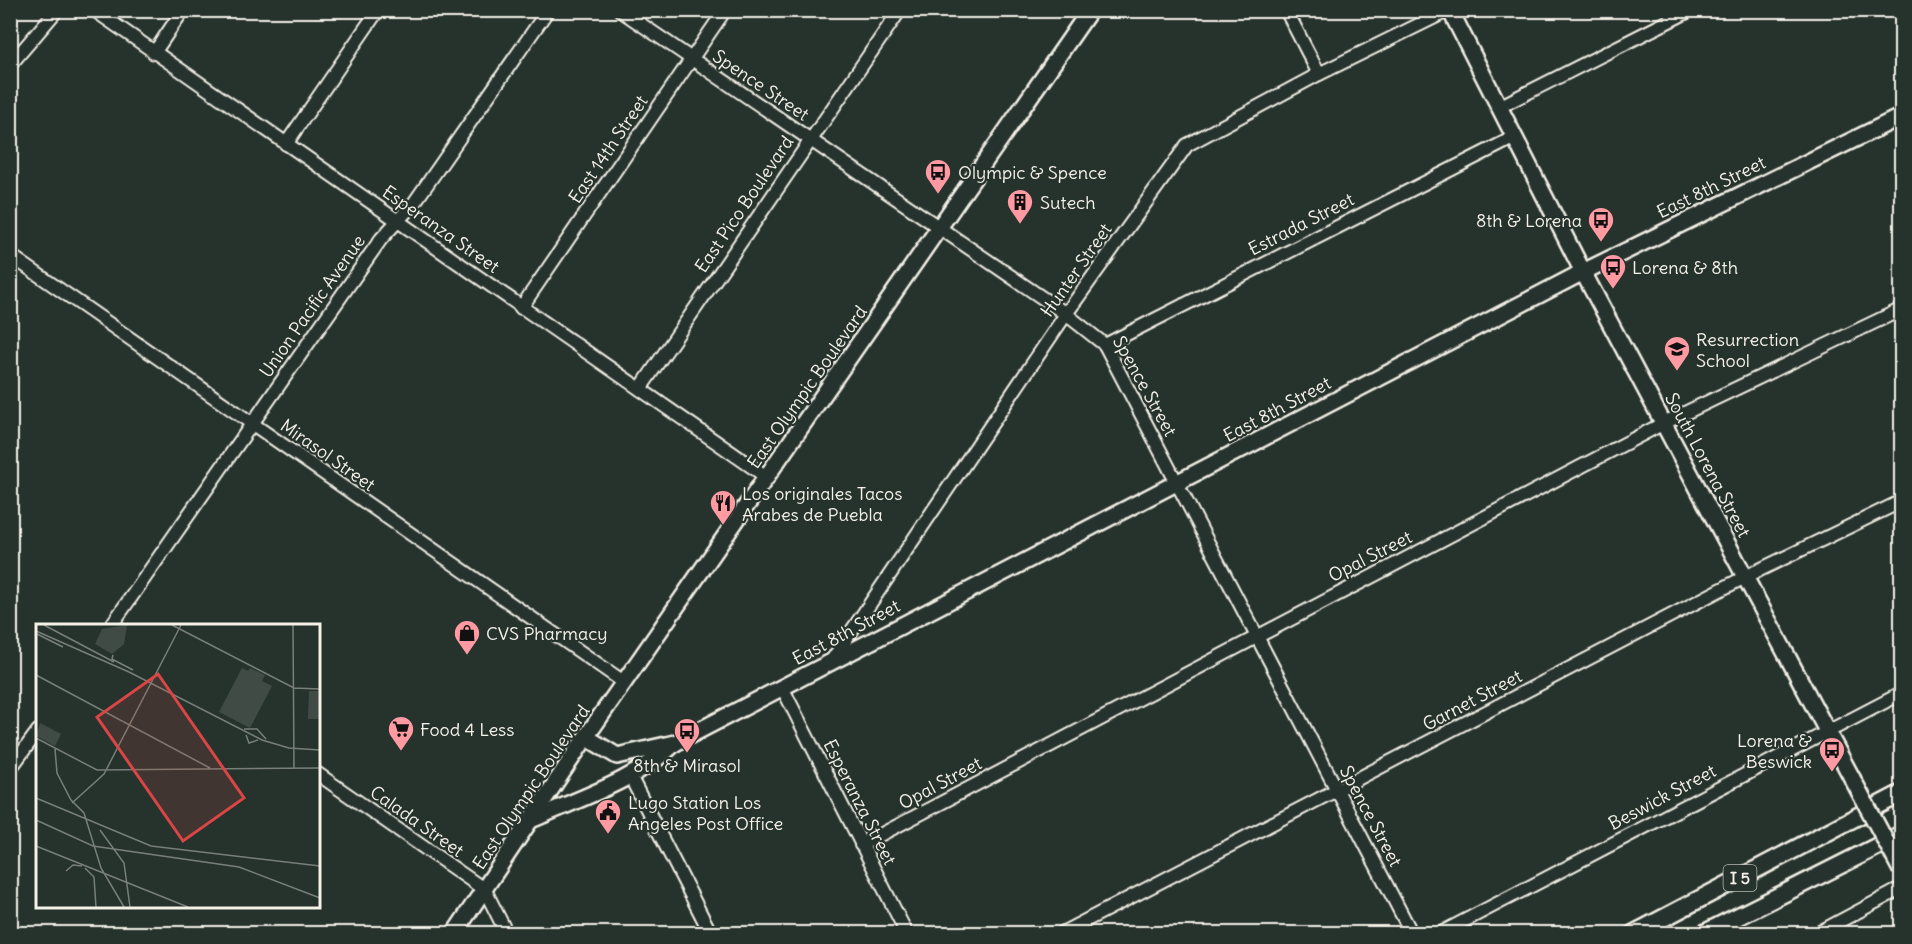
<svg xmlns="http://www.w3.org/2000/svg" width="1912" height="944" font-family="Delius,sans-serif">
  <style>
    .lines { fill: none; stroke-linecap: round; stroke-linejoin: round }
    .minor-casing { stroke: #f4f1e8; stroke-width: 16 }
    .major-casing { stroke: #f4f1e8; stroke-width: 20 }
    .highway-casing { stroke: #f4f1e8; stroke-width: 21 }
    .minor { stroke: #26332d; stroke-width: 12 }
    .major { stroke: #26332d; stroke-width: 15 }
    .highway { stroke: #26332d; stroke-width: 16 }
    .major-bridge-casing { stroke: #f4f1e8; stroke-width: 20; stroke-linecap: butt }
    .major-bridge { stroke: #26332d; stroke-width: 15 }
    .labels { text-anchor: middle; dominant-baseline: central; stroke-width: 4.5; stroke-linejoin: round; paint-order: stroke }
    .shield { fill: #26332d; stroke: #b6b8b0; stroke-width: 1.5 }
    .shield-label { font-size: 16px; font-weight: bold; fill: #f4f1e8 }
    .street-label { font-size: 18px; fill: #f4f1e8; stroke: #26332d }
    .poi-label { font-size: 18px; fill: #f4f1e8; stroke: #26332d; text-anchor: start }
    .inset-road { fill: none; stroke: #787f78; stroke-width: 1.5 }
    .view { fill: #da4645; fill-opacity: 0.15; stroke: #da4645; stroke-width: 3 }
    .inset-edge { fill: none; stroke: #f4f1e8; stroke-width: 3 }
  </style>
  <rect width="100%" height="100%" fill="#26332d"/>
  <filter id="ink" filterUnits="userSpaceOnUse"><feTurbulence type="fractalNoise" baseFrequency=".0167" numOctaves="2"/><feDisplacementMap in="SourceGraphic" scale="12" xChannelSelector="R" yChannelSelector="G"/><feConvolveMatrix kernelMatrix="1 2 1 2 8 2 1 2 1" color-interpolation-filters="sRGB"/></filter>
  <g filter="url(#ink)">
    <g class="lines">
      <!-- minor casing -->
      <g class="minor-casing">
        <g id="minor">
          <polyline points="94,10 768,478"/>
          <polyline points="620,10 1066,314 1105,345 1412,934"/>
          <polyline points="1286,10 1319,74"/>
          <polyline points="1901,10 1902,11"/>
          <polyline points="154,53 183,10"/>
          <polyline points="10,65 57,10"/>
          <polyline points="1499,107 1691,10"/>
          <polyline points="286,144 378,10"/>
          <polyline points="10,255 625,683"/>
          <polyline points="521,308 725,10"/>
          <polyline points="1105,345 1515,137"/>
          <polyline points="640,389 900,10"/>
          <polyline points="111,626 381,239 414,203 548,10"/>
          <polyline points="832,660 1066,314 1187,145 1319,74 1449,10"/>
          <polyline points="782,687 907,934"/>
          <polyline points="10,769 38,731"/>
          <polyline points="318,774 485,890 507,934"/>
          <polyline points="630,776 711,934"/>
          <polyline points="861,845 1664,423 1902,309"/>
          <polyline points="1060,934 1745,577 1902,501"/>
          <polyline points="1439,934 1902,693"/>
          <polyline points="1816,934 1902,888"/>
        </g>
      </g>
      <!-- major casing -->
      <g class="major-casing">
        <g id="major">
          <polyline points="1450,10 1583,272 1852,778"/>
          <polyline points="586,737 617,756 675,743 1583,272 1902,116"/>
          <path d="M 531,820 C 580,798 636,781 675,743"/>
          <polyline points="454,934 586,737 1090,10"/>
        </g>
      </g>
      <!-- highway casing -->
      <g class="highway-casing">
        <g id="highway">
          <polyline points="1633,934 1902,793"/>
          <polyline points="1703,934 1902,834"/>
        </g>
      </g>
      <!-- minor -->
      <use href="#minor" class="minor"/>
      <!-- major -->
      <use href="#major" class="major"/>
      <!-- highway -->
      <use href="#highway" class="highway"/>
      <!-- major-bridge casing -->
      <g class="major-bridge-casing">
        <polyline id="major-bridge" points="1852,778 1901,870"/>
      </g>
      <!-- major-bridge -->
      <use href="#major-bridge" class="major-bridge"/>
    </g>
  </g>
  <!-- icons -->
  <defs>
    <g id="bus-pin" transform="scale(1.35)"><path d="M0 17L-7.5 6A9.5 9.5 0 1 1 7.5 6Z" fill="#ff9aa2" stroke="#26332d"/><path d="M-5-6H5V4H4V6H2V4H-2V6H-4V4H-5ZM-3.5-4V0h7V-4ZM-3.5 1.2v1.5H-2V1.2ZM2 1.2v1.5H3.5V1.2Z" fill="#111"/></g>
    <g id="building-pin" transform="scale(1.35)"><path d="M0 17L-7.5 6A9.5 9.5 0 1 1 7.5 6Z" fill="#ff9aa2" stroke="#26332d"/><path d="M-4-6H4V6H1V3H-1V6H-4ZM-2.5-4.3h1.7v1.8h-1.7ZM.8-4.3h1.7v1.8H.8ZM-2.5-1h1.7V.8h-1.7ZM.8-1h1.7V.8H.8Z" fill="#111"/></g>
    <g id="school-pin" transform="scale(1.35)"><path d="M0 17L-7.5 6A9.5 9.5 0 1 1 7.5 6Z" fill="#ff9aa2" stroke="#26332d"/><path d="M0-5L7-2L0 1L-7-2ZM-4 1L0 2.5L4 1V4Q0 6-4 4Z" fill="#111"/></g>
    <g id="restaurant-pin" transform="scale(1.35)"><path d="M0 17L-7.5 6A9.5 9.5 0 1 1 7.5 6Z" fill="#ff9aa2" stroke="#26332d"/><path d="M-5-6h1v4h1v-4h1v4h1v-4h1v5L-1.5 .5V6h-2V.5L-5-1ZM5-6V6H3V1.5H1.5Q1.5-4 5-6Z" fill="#111"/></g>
    <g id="shop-pin" transform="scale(1.35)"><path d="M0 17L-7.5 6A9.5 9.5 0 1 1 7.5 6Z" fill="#ff9aa2" stroke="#26332d"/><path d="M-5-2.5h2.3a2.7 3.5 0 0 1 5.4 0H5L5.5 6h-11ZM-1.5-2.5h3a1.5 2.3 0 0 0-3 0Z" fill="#111"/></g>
    <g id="supermarket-pin" transform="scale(1.35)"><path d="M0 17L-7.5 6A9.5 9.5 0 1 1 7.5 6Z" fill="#ff9aa2" stroke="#26332d"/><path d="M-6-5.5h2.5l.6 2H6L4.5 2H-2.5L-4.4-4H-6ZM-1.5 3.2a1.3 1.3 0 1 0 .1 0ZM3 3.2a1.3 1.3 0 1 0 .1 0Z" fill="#111"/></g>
    <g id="civic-pin" transform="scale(1.35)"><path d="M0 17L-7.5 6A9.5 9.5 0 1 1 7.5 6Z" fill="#ff9aa2" stroke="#26332d"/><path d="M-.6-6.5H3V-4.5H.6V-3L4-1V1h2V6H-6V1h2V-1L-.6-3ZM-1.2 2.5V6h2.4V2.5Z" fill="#111"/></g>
  </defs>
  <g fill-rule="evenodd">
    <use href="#bus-pin" x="938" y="172"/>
    <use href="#building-pin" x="1020" y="202"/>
    <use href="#bus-pin" x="1601" y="220"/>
    <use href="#bus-pin" x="1613" y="267"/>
    <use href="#school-pin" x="1677" y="349"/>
    <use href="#restaurant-pin" x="723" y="503"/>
    <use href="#shop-pin" x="467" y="633"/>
    <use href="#supermarket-pin" x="401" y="729"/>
    <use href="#bus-pin" x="687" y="731"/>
    <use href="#bus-pin" x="1832" y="750"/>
    <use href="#civic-pin" x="608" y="812"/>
  </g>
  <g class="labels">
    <!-- shield labels -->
    <rect class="shield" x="1723.5" y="865" width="33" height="26" rx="4.5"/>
    <g class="shield-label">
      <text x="1740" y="878">I 5</text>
    </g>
    <!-- street labels -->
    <g class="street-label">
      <text transform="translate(761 85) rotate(34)">Spence Street</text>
      <text transform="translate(608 149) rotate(-56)">East 14th Street</text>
      <text transform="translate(1711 187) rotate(-26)">East 8th Street</text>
      <text transform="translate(744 204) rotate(-56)">East Pico Boulevard</text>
      <text transform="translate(1301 224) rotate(-27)">Estrada Street</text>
      <text transform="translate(441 229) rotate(35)">Esperanza Street</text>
      <text transform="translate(1076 270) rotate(-55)">Hunter Street</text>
      <text transform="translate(312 306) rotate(-55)">Union Pacific Avenue</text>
      <text transform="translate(1145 386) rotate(61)">Spence Street</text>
      <text transform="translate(807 387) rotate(-55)">East Olympic Boulevard</text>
      <text transform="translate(1277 409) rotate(-28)">East 8th Street</text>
      <text transform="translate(328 455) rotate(35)">Mirasol Street</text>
      <text transform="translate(1708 465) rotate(62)">South Lorena Street</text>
      <text transform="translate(1370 556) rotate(-27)">Opal Street</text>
      <text transform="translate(846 632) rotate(-28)">East 8th Street</text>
      <text transform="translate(1472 700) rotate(-28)">Garnet Street</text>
      <text transform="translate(940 783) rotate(-28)">Opal Street</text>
      <text transform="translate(531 787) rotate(-56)">East Olympic Boulevard</text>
      <text transform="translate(1662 797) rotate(-28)">Beswick Street</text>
      <text transform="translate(860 802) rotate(63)">Esperanza Street</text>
      <text transform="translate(1371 816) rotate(62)">Spence Street</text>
      <text transform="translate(417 821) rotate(35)">Calada Street</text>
    </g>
    <!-- poi labels -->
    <g class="poi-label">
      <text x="958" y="172">Olympic &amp; Spence</text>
      <text x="1040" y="202">Sutech</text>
      <text x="1582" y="220" text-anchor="end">8th &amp; Lorena</text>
      <text x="1632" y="267">Lorena &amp; 8th</text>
      <text x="1696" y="339">Resurrection<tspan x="1696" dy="21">School</tspan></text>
      <text x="742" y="493">Los originales Tacos<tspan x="742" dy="21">Arabes de Puebla</tspan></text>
      <text x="486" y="633">CVS Pharmacy</text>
      <text x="420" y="729">Food 4 Less</text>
      <text x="1812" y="740" text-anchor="end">Lorena &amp;<tspan x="1812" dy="21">Beswick</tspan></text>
      <text x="687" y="765" text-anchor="middle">8th &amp; Mirasol</text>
      <text x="628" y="802">Lugo Station Los<tspan x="628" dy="21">Angeles Post Office</tspan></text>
    </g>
  </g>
  <!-- overview -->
  <g transform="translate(36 624)">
    <rect width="284" height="284" fill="#26332d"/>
    <path d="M 91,1 L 88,20 L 76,30 L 59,20 L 66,5 ZM 206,44 L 212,47 L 214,44 L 229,51 L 226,57 L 236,62 L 214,104 L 183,88 ZM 273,67 L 283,67 L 283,95 L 272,95 ZM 4,99 L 25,110 L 19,122 L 0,112 Z" fill="#414b45"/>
    <path class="inset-road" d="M 8,1 L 78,38M 136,1 L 258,64 L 284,65M 257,1 L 258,145M 0,7 L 93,48 L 226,116 L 253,124 L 284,126M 1,10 L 27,23M 77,31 L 76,35 L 97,46M 0,51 L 174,144M 208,105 L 221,105 L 230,115M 210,111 L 213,119 L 222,116M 0,114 L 61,146 L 284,144M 19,125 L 21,149 L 35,176 L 48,189 L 65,244 L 88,283M 0,174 L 115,222 L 284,242M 36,179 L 68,150 L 145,1M 0,196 L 57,222 L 203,243 L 284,274M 64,206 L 88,239 L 94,283M 0,222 L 152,283M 49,244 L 58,253 L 60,283M 30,247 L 37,241 L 46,242"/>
    <path class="view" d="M 122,50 L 208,174 L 147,217 L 61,93 Z"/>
    <rect width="284" height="284" class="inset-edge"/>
  </g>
  <!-- margin -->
  <rect width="1912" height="944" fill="none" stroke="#26332d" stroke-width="36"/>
  <rect x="18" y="18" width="1876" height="908" fill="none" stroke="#f4f1e8" stroke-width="2" filter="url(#ink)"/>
</svg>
